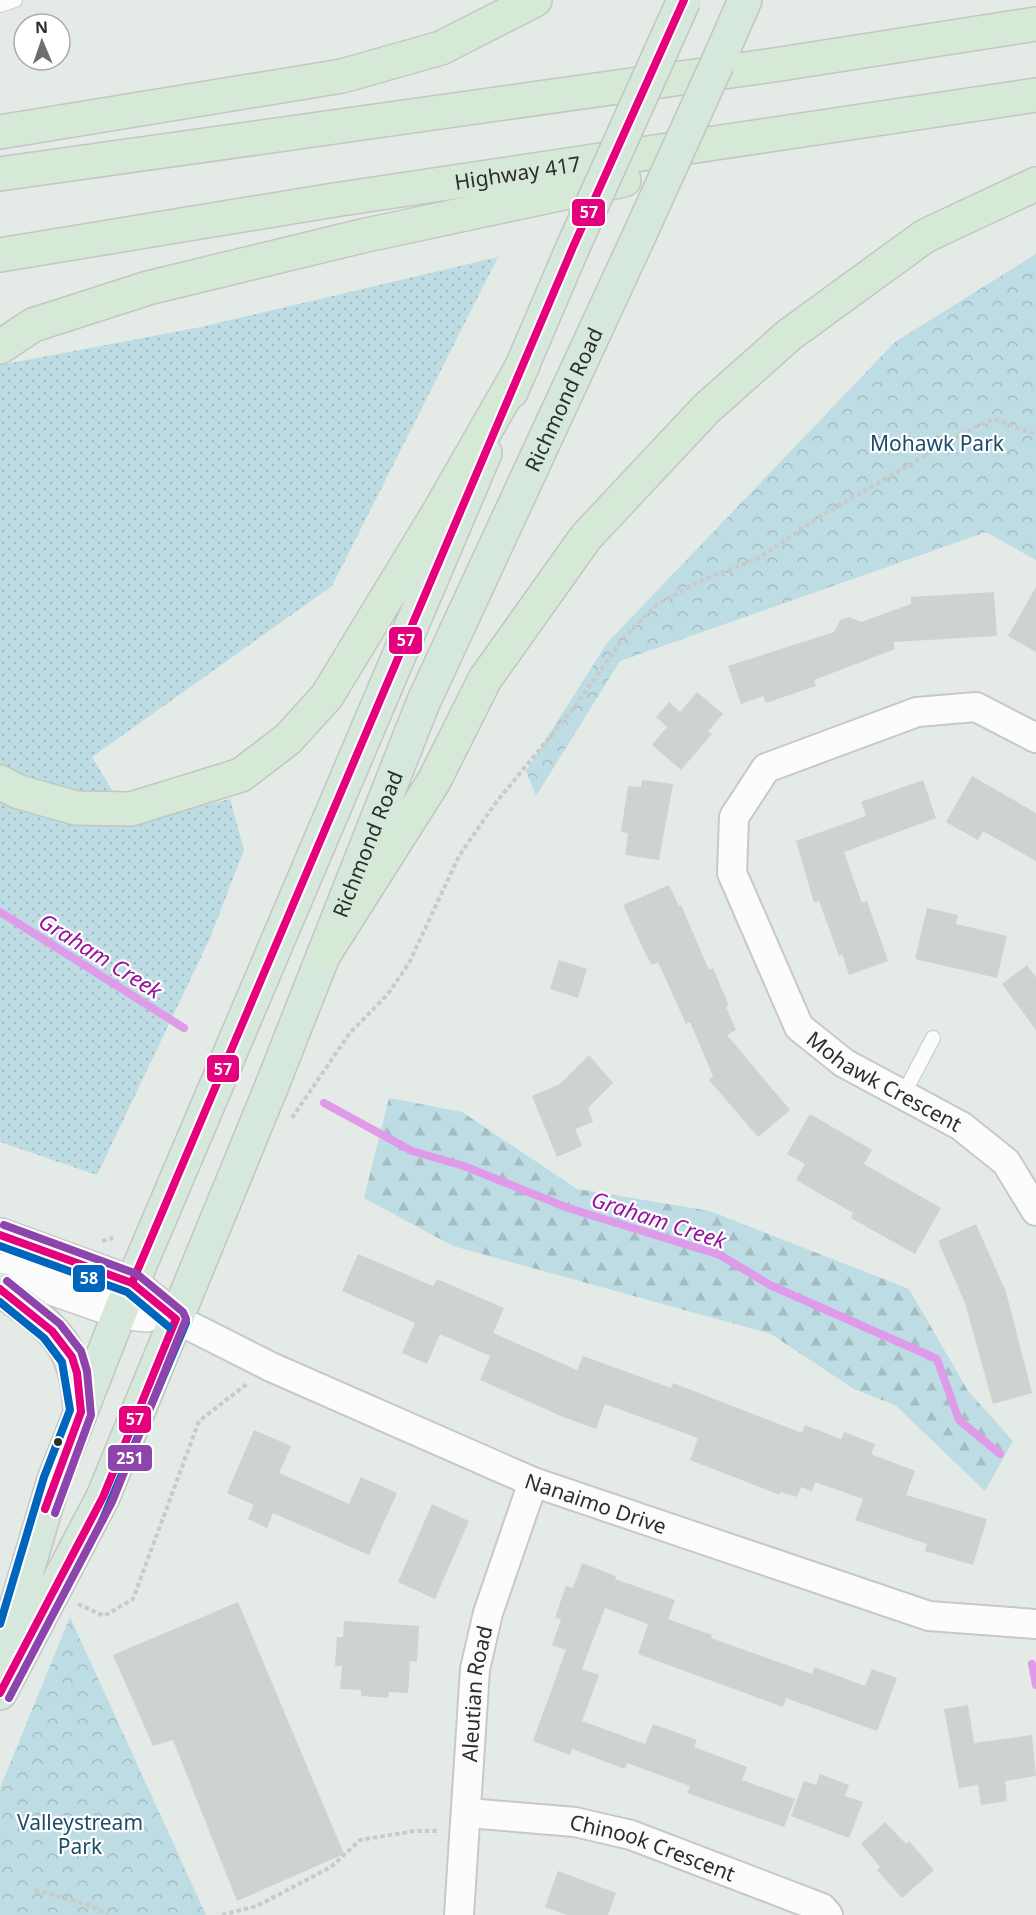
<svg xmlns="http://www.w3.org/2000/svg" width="1036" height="1915" font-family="'Noto Sans',sans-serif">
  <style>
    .grass { fill: url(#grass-dots) }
    .forest { fill: url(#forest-firs) }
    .park { fill: url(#park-crowns) }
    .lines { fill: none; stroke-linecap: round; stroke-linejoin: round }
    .stream { stroke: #e09aea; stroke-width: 8 }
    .building { fill: #ced3cf }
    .lane-casing { stroke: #c9c8c8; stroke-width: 16 }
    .street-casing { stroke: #c9c8c8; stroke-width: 32 }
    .secondary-casing { stroke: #c9c8c8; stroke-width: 36 }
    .primary-casing { stroke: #c3c6c3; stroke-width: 36 }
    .highway-casing { stroke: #c3c6c3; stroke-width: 36 }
    .path { stroke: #c9cac9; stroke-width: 4; stroke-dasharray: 4.5 3; stroke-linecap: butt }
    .lane { stroke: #fbfcfb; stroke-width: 14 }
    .street { stroke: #fbfcfb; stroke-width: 28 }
    .secondary { stroke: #fbfcfb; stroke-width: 33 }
    .primary { stroke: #d6e7dc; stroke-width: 33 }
    .highway { stroke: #d6e9d7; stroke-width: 33 }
    .primary-bridge-casing { stroke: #c3c6c3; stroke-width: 36; stroke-linecap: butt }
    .primary-bridge { stroke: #d6e7dc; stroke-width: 33 }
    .bus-1-casing { stroke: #fff; stroke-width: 12 }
    .bus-2-casing { stroke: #fff; stroke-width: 12 }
    .bus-3-casing { stroke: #fff; stroke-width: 12 }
    .bus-1 { stroke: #e5007d; stroke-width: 8 }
    .bus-2 { stroke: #0065bd; stroke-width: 8 }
    .bus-3 { stroke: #8e44ad; stroke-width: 8 }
    .bus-dot { fill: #2d2d2d; stroke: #fff; stroke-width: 2 }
    .labels { text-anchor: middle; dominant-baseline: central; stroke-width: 4.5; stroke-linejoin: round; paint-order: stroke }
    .street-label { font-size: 21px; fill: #2d2d2d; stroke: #fff }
    .park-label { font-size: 21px; fill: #1d4b6a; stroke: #fff }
    .water-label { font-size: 22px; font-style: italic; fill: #97129d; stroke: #fff }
    .line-badge { stroke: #fff; stroke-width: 2 }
    .badge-label { font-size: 16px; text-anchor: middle; font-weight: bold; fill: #fff }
  </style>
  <defs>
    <pattern id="grass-dots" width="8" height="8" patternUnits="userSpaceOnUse" patternTransform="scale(1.5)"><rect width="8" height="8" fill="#bedce3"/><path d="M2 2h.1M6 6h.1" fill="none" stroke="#a4bdc3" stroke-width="1.8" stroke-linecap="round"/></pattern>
    <pattern id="forest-firs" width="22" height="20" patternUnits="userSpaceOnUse" patternTransform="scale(1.5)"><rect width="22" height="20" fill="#bedce3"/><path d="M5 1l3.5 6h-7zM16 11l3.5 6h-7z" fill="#a4bdc3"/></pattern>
    <pattern id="park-crowns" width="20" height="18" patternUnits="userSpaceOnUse" patternTransform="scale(1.5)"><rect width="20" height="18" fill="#bedce3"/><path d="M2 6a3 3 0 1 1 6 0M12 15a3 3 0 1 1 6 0" fill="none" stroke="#a4bdc3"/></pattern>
  </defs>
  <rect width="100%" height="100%" fill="#e4eae5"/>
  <!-- grass -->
  <polygon class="grass" points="498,257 332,586 92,757 132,823 230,799 244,850 210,938 97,1175 0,1142 0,365 201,327"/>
  <!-- forest -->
  <polygon class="forest" points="389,1098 462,1112 577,1189 710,1211 909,1289 968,1391 1013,1441 985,1491 895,1405 854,1389 771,1334 453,1246 364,1198"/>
  <!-- park -->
  <g class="park">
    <polygon points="1036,254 1036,560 986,532 620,661 536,796 526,771 607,643 895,342"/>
    <polygon points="70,1617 206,1915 0,1915 0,1788"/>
  </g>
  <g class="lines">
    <!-- stream -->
    <g class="stream">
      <polyline points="0,912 184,1028"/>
      <polyline points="324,1103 412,1151 464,1166 568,1208 720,1255 770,1285 937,1359 959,1420 1000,1454"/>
      <polyline points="1032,1664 1036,1685"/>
    </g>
  </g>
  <!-- building -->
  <g class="building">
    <polygon points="1036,587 1036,652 1008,636"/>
    <polygon points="994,592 997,636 893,642 895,649 814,680 816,686 766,703 763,696 741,704 728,666 834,632 840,620 849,617 861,622 911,604 911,597"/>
    <polygon points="697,692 723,714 708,731 712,734 681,770 652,745 667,727 656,717 669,702 680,712"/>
    <polygon points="972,776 1036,813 1036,861 983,831 978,840 946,822"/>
    <polygon points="642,780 673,784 659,860 625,855 628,833 621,832 628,786 641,787"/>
    <polygon points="923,780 936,818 844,852 862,903 867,901 888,961 849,975 842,954 839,956 819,901 814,903 796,841 866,816 861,802"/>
    <polygon points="669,885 679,906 681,905 709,970 713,968 729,1006 726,1007 736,1030 727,1035 790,1110 758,1137 709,1080 713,1076 690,1022 686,1024 658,962 652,965 646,955 623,905"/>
    <polygon points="927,908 958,915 956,924 1007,936 997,978 915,959"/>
    <polygon points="559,960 587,969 578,998 550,989"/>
    <polygon points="1027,965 1036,977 1036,1030 1002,984"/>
    <polygon points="589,1055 613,1083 588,1108 593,1122 575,1129 582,1146 557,1157 532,1096 560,1084"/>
    <polygon points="810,1114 872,1150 864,1164 941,1208 915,1254 851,1218 853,1213 796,1180 805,1164 787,1154"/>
    <polygon points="976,1224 1006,1292 1032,1393 993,1404 965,1303 938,1241"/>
    <polygon points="358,1254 433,1286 437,1279 504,1308 493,1333 577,1370 583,1356 671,1388 673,1383 802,1433 805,1425 841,1439 844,1432 875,1444 871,1454 915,1471 906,1495 987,1519 973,1565 925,1551 927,1544 855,1520 863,1499 815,1482 812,1491 801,1487 797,1497 780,1492 780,1495 690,1460 698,1438 605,1404 596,1429 561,1416 480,1380 490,1356 440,1334 427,1364 402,1353 415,1323 342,1291"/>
    <polygon points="254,1430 291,1446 279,1473 309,1486 349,1504 361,1477 397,1493 369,1555 273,1513 267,1528 248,1519 254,1505 227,1493"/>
    <polygon points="432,1504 469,1521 435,1599 398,1582"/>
    <polygon points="582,1563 616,1576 615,1579 675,1600 668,1619 712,1635 711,1638 812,1674 814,1667 865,1686 872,1669 897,1678 877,1731 786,1698 783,1707 638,1654 648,1624 605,1608 582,1669 599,1675 582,1721 645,1744 653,1724 697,1740 694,1747 747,1767 742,1780 795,1799 784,1827 687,1793 690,1786 627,1763 625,1769 572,1749 570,1755 533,1741 566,1650 552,1645 561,1620 555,1617 566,1586 573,1588"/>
    <polygon points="238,1602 344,1854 237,1901 173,1740 153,1746 113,1655"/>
    <polygon points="344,1621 419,1626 417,1662 410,1661 408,1693 389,1692 388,1698 361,1696 361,1690 340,1689 342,1666 335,1666 337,1637 343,1637"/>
    <polygon points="968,1705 974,1743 1032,1735 1036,1776 1005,1781 1007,1801 981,1805 978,1785 959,1788 944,1709"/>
    <polygon points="820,1774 849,1785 845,1796 863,1802 849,1838 791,1816 804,1781 816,1785"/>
    <polygon points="885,1822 906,1844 909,1841 934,1870 902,1898 877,1870 880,1867 861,1844"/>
    <polygon points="558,1871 616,1893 608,1915 567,1915 545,1907"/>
  </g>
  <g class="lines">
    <!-- lane casing -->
    <g class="lane-casing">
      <g id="lane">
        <polyline points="0,5 15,0"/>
        <polyline points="903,1095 933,1038"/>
      </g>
    </g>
    <!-- street casing -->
    <g class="street-casing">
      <g id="street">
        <path id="s1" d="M 1036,738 L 976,707 L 917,712 L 766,768 L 734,817 L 732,873 L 799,1027 L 844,1063 L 961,1126 L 1006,1162 L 1036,1211"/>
        <path id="s2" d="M 176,1319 L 271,1367 L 533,1482 L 929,1616 L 1036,1624"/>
        <path id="s3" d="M 468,1813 L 575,1822 L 631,1835 L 822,1908 L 828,1915"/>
        <path id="s4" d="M 459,1915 L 475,1669 L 488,1613 L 533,1482"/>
      </g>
    </g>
    <!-- secondary casing -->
    <g class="secondary-casing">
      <g id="secondary">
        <polyline points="0,1235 132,1283 176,1319"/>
        <polyline points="0,1270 120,1312 147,1315"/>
      </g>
    </g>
    <!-- primary casing -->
    <g class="primary-casing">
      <g id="primary">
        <polyline points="717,64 745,0"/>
        <polyline points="511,392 573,247"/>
        <path d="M 0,1289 C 50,1327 76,1339 80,1407"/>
        <polyline points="0,1661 54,1480 120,1312 485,453"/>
        <path id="s5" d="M 0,1693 L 103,1497 L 271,1088 L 423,703 L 639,236"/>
      </g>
    </g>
    <!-- highway casing -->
    <g class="highway-casing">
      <g id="highway">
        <polyline points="0,132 342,76 441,48 535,0"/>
        <polyline points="0,174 774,65 1036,24"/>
        <path id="s6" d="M 0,255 L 334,200 L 1036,95"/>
        <polyline points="0,347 33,325 148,288 362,236 624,180"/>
        <polyline points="0,782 19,792 76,808 131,809 241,775 288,739 327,696 440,510 523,365"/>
        <polyline points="323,956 434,781 485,679 586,537 706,409 789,335 925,236 1036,184"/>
      </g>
    </g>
    <!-- path -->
    <g class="path">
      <polyline points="292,1118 349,1034 388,994 409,963 459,856 494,805 576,705 623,638 657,604 705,579 757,559 821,516 973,428 994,419 1036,434"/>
      <polyline points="102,1241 113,1238"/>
      <polyline points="78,1604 104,1616 133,1599 199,1421 247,1384"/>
      <polyline points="35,1890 89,1905 108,1915"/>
      <polyline points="222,1915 257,1906 331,1867 360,1840 414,1831 439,1831"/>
    </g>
    <!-- lane -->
    <use href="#lane" class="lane"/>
    <!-- street -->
    <use href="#street" class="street"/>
    <!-- secondary -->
    <use href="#secondary" class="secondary"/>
    <!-- primary -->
    <use href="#primary" class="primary"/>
    <!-- highway -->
    <use href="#highway" class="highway"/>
    <!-- primary-bridge casing -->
    <g class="primary-bridge-casing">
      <g id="primary-bridge">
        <polyline points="639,236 717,64"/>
        <polyline points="573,247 684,0"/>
      </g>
    </g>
    <!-- primary-bridge -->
    <use href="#primary-bridge" class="primary-bridge"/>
    <!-- bus-1 casing -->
    <g class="bus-1-casing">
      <g id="bus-1">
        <polyline points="0,1235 132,1283 176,1319 103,1497 0,1693"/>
        <polyline points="132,1283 573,247 684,0"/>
        <polyline points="0,1289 52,1331 72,1357 77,1373 81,1412 45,1509"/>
      </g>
    </g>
    <!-- bus-2 casing -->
    <g class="bus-2-casing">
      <g id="bus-2">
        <polyline points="0,1246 127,1292 169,1327"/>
        <polyline points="0,1302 44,1338 62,1362 70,1410 44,1477 0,1624"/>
        <polyline points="102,1521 186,1323"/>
      </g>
    </g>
    <!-- bus-3 casing -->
    <g class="bus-3-casing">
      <g id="bus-3">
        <polyline points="4,1225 137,1274 183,1312 186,1319 112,1502 9,1698"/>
        <polyline points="7,1281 60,1324 81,1351 87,1371 91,1415 55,1513"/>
      </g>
    </g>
    <!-- bus-1 -->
    <use href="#bus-1" class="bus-1"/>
    <!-- bus-2 -->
    <use href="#bus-2" class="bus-2"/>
    <!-- bus-3 -->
    <use href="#bus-3" class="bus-3"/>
  </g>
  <!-- markers -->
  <circle class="bus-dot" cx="58" cy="1442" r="5"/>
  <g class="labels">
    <!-- street labels -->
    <g class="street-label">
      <text stroke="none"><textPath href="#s6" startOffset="524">Highway 417</textPath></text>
      <text stroke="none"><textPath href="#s5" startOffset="1412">Richmond Road</textPath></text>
      <text stroke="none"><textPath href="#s5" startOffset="926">Richmond Road</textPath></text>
      <text stroke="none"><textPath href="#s1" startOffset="672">Mohawk Crescent</textPath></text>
      <text stroke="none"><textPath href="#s2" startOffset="459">Nanaimo Drive</textPath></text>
      <text stroke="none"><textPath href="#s4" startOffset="222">Aleutian Road</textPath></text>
      <text stroke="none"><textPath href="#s3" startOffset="189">Chinook Crescent</textPath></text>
    </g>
    <!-- park labels -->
    <g class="park-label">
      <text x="937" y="443">Mohawk Park</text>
      <text x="80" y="1822">Valleystream<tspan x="80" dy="24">Park</tspan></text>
    </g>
    <!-- water labels -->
    <g class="water-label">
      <text transform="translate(101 955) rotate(32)">Graham Creek</text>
      <text transform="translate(659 1219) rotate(18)">Graham Creek</text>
    </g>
  </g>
  <g class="line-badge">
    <rect x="571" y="198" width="35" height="29" rx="6" fill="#e5007d"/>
    <rect x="388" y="626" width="35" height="29" rx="6" fill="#e5007d"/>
    <rect x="206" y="1054" width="34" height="29" rx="6" fill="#e5007d"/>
    <rect x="72" y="1264" width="34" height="29" rx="6" fill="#0065bd"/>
    <rect x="118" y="1405" width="34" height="29" rx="6" fill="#e5007d"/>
    <rect x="107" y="1444" width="46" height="28" rx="6" fill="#8e44ad"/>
  </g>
  <g class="badge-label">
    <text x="589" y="218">57</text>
    <text x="406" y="646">57</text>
    <text x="223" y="1075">57</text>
    <text x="89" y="1284">58</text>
    <text x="135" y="1425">57</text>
    <text x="130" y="1464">251</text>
  </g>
  <!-- north arrow -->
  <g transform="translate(42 42) rotate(358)"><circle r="28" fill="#ffffff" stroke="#ababab" stroke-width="1.5"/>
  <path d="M0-4.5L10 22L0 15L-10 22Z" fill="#6d6f6d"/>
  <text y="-9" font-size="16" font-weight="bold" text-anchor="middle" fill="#2d2d2d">N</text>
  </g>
</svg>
